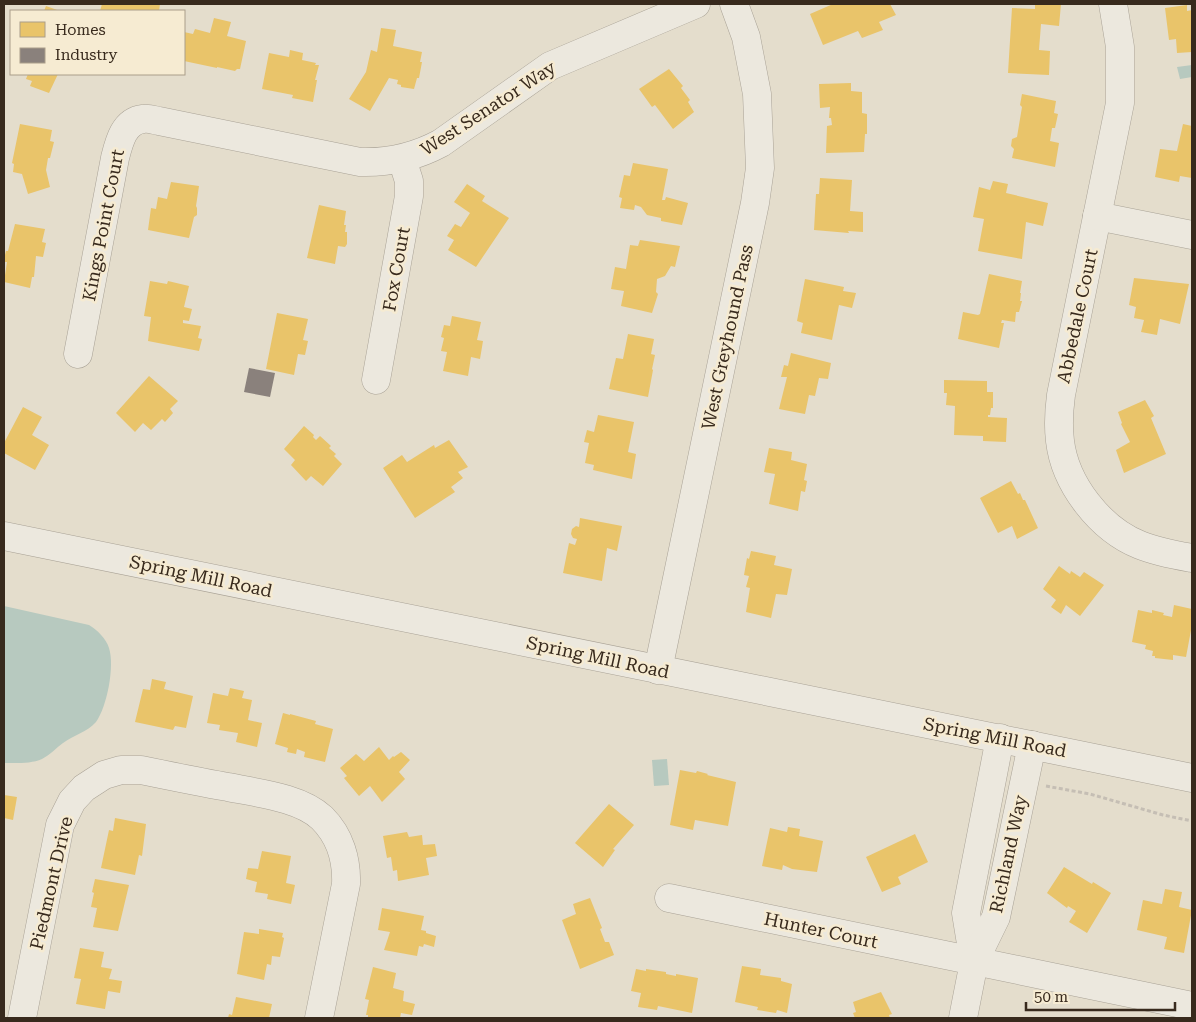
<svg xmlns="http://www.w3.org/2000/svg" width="1196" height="1022" font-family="'Roboto Serif',serif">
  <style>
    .water { fill: #b7c9bf }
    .homes { fill: #e9c46a }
    .industry { fill: #8a817c }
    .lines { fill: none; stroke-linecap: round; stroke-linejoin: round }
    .minor-casing { stroke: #a9a296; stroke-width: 29 }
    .path { stroke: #c5beb4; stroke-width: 3; stroke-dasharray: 4 2.5; stroke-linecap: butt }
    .minor { stroke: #ece8de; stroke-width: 28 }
    .labels { text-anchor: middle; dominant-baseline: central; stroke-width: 5; stroke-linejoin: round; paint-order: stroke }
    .street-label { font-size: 18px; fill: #382a1d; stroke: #f6ebd2 }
  </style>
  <rect width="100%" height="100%" fill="#e4ddcc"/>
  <!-- water -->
  <g class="water">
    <polygon points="1192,65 1192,77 1180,79 1177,67"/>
    <path d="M 4,606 L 89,625 C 97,630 106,638 109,648 C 115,666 107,707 96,722 C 87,732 74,735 63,743 C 56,748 50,755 42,759 C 31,764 15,763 4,763 Z"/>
    <polygon points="667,759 669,785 654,786 652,760"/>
  </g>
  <!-- homes -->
  <g class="homes">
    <polygon points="102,4 160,4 159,11 100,11"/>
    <polygon points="833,4 890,4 896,15 879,22 883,30 862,38 858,31 823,45 810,14"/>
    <polygon points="1035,4 1061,4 1059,26 1041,24 1039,50 1050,51 1049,75 1008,73 1012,8 1035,9"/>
    <polygon points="1187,5 1187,11 1192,10 1192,52 1177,53 1176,39 1169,40 1165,8"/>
    <polygon points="46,6 60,11 44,11"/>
    <polygon points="214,18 231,22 227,36 246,41 240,69 237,69 235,71 217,67 217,68 184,61 184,32 193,34 195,29 210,33"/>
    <polygon points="381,28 396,30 393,46 422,52 420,62 422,62 419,78 417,78 414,89 401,87 401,85 397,84 398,80 389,78 370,111 349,99 366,72 371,50 377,52"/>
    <polygon points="290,50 303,53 302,60 316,63 315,65 319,65 315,80 317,80 313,102 292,98 293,95 262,89 269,53 289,57"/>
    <polygon points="669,69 683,86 681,88 690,100 688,102 694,112 673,129 655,105 652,107 639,89"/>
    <polygon points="28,74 58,74 49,93 30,86 32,81 26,79"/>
    <polygon points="851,83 851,91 862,92 862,113 867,114 867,134 865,134 864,152 826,153 827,126 832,125 831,118 829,118 830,107 820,108 819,84"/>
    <polygon points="1022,94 1056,101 1054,113 1058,114 1055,128 1052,128 1050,141 1059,143 1055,167 1012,158 1014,149 1011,146 1012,139 1017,137 1022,107 1020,105"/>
    <polygon points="20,124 52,130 50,141 54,142 50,158 48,158 46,170 50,187 28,194 22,174 13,172 14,164 12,163"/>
    <polygon points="1183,124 1192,126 1192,178 1180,176 1179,182 1155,177 1160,149 1177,151"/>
    <polygon points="633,163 668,169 662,200 665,200 666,197 688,203 682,225 661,221 661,218 647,215 641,207 635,205 634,210 620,208 622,198 619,197 624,175 630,176"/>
    <polygon points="820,178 852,180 850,211 863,212 863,232 848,231 849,233 814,230 816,194 819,194"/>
    <polygon points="993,181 1008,184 1006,193 1048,203 1043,226 1026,222 1022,259 978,251 984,219 973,217 979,187 990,190"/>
    <polygon points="171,182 199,186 196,206 197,208 197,215 194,217 189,238 148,230 151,208 156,209 158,197 167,199"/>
    <polygon points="467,184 485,196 482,201 509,218 476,267 448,250 454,240 447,236 455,224 461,227 470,213 454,202"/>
    <polygon points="319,205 346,211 344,225 346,225 345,232 347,232 347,244 345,247 338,246 335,264 307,258"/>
    <polygon points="15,224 45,229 42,242 46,243 43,257 36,256 34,277 32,277 30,288 4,282 7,262 4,262 4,259 6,251 8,251"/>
    <polygon points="640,240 680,246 675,267 671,266 665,276 657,279 656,292 658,294 652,313 621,306 624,291 611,289 615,267 626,269 630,245 638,246"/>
    <polygon points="989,274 1022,281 1020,293 1021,293 1020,301 1022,301 1019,312 1016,312 1015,322 1002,320 1001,323 1004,323 999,348 958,339 963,312 978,315 980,314"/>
    <polygon points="1134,278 1189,284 1180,324 1160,319 1157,335 1141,332 1144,320 1134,318 1136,307 1129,305"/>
    <polygon points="805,279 844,287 843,291 856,293 852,308 839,305 832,340 801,333 803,323 797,321"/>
    <polygon points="150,281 167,284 168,281 189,286 184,307 192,309 189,321 183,320 183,323 201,326 198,338 202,339 199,351 148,341 151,317 144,316"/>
    <polygon points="277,313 308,319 303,340 308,341 305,355 298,354 294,375 266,369"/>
    <polygon points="452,316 481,322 477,340 483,341 480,359 471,357 468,376 443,371 447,352 441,351 444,338 441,337 444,325 450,326"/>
    <polygon points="628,334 654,339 651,354 655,355 652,369 653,370 648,397 609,389 616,358 623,359"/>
    <polygon points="791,353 831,363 828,379 819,378 815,396 809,395 805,414 779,409 787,377 781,377 784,365 788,366"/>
    <polygon points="149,376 178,401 170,409 173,413 165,422 162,419 151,430 143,423 135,432 116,413"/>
    <polygon points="944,380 987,381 987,392 993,392 993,408 991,408 990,415 988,415 988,417 1007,418 1006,442 983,441 983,436 954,435 955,406 946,405 947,393 944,393"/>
    <polygon points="1145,400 1154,416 1151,418 1166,454 1124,473 1116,450 1130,442 1121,424 1122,423 1118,412"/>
    <polygon points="23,407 42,417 32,435 49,445 35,470 4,453 4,443"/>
    <polygon points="598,415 634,422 628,452 636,454 632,479 593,470 594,465 585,463 589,443 584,442 587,430 594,432"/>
    <polygon points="304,426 314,435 313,437 316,440 320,436 331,446 329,448 336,454 334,456 342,464 323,486 311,476 306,481 291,465 295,460 284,449"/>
    <polygon points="449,440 468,467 458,472 463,478 451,487 455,492 415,518 383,468 402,455 407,462 434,445 435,448"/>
    <polygon points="769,448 792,452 791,460 807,464 804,480 807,481 805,492 801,491 798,511 769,504 775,474 764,472"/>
    <polygon points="1011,481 1018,494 1020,493 1023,500 1025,500 1038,528 1017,539 1012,526 998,533 980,498"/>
    <polygon points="580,518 622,526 617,551 607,548 602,581 563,573 569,543 575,545 577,539 573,538 571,534 572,529 576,526 579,527"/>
    <polygon points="751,551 776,556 774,565 792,569 787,595 776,594 771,618 746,612 750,588 746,587 749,576 744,575 747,558 749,559"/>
    <polygon points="1059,566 1070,574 1071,571 1080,577 1084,572 1104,585 1080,616 1066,605 1061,614 1051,607 1056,600 1043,589"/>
    <polygon points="1174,605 1192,609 1192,625 1186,657 1173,655 1173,660 1155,658 1155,656 1152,656 1153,651 1145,649 1146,645 1132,642 1138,610 1152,613 1152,610 1164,613 1163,615 1172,617"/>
    <polygon points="152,679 166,682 164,689 193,696 186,728 175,726 173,730 135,722 143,689 150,690"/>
    <polygon points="230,688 244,691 242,698 252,700 248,720 262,723 257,747 236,742 238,733 219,730 220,725 207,723 213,693 228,696"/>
    <polygon points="283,713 290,715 290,714 316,721 315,724 333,729 325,762 304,757 305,752 297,749 296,754 287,752 288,748 275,744"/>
    <polygon points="379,747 389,760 393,756 394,757 401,752 410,760 399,772 405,779 382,802 370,786 359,796 344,778 347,776 340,768 356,754 364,761"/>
    <polygon points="680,770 696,773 697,771 708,774 707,775 736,782 728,826 695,820 693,830 670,825"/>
    <polygon points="4,795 17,797 13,820 4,818"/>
    <polygon points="609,804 634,825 613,849 615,850 603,867 575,843"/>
    <polygon points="115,818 146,824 142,856 139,855 135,875 101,868 109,830 113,831"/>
    <polygon points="788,827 800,829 799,836 823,841 817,872 792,869 783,865 782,870 762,866 770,828 787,832"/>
    <polygon points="407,832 409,837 422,835 423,845 435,844 437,856 426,858 429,875 398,881 397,870 393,871 391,857 387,858 383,836"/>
    <polygon points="915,834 928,862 898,877 901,884 882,892 866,857"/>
    <polygon points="262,851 291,856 286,883 295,885 291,904 267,899 268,894 255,892 257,882 246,879 248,868 258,869"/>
    <polygon points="1064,867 1092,884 1093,882 1111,893 1087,933 1069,922 1076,911 1068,906 1067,908 1047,893"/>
    <polygon points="95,879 129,885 118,931 93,927 97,908 91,907 94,893 92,892"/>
    <polygon points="1165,889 1182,892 1179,907 1192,910 1184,953 1164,949 1167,937 1137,930 1143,900 1162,904"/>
    <polygon points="590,898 602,928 600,929 605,942 609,942 614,955 580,969 562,920 576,914 573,904"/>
    <polygon points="382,908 424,916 421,930 426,931 426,933 436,936 434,947 424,944 423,947 419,946 417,956 384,950 390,932 378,930"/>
    <polygon points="259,929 283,933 282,937 284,938 280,957 272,956 271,965 267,964 264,980 237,974 244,932 259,934"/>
    <polygon points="80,948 104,952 101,967 112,969 109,979 122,981 120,993 108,991 105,1009 76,1004 81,979 74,978"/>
    <polygon points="742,966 761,969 760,975 781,978 781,981 792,984 787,1013 777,1010 776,1013 757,1010 758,1007 735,1002"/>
    <polygon points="373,967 396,973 393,988 404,991 403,1001 415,1004 412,1015 401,1013 400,1018 368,1018 368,1015 366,1015 369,1000 365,999"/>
    <polygon points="636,969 646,971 646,969 666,972 666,974 676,976 676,974 698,978 692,1013 658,1006 657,1010 638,1007 641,993 631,991"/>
    <polygon points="881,992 892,1014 889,1015 890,1018 855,1018 853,1013 856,1012 853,1002"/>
    <polygon points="236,997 272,1004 269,1018 228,1018 229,1014 232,1015"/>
  </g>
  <!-- industry -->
  <polygon class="industry" points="249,368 275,373 270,397 244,392"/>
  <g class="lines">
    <!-- minor casing -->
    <g class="minor-casing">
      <g id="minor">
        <path d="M 1113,4 L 1120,47 L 1120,103 L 1061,395 C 1059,410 1058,425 1060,441 C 1065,484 1100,529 1140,545 C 1157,552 1175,555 1192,558"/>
        <polyline points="1097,216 1192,235"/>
        <path d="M 78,354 L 115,158 C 119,142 124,121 143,119 C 148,118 154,120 159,121 L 360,162 C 390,163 415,157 441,143 L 550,66 L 696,4"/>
        <polyline points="376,380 409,196 409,181 402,159"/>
        <polyline points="4,536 1192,778"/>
        <polyline points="658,670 755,203 760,168 757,94 746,37 734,4"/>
        <polyline points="669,898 1192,1006"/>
        <polyline points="974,962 966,913 1000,738"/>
        <path d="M 22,1018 L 60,825 L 72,801 L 84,788 L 104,775 L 121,770 L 141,770 C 170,776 199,782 228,787 C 256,793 300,797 322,818 C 340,836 347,860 346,884 L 319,1018"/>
        <polyline points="963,1018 974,962 996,917 1032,745"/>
      </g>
    </g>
    <!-- path -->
    <polyline class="path" points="1046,786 1090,794 1163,815 1192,821"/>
    <!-- minor -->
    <use href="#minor" class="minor"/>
  </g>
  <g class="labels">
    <!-- street labels -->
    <g class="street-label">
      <text transform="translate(488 108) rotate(-33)">West Senator Way</text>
      <text transform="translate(103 225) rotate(-79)">Kings Point Court</text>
      <text transform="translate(396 269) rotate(-80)">Fox Court</text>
      <text transform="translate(1077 316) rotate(-78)">Abbedale Court</text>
      <text transform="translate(727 337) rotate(-78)">West Greyhound Pass</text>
      <text transform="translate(201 576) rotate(12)">Spring Mill Road</text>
      <text transform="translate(598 657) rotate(12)">Spring Mill Road</text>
      <text transform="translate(995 737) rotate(11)">Spring Mill Road</text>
      <text transform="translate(1008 854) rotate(-78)">Richland Way</text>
      <text transform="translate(51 883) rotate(-77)">Piedmont Drive</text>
      <text transform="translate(821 930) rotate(12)">Hunter Court</text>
    </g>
  </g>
  <!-- border -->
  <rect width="1196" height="1022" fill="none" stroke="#382a1d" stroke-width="10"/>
  <!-- legend -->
  <rect x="10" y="10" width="175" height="65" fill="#f6ebd2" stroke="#aa9e8a"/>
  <rect x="20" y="22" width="25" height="15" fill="#e9c46a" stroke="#aa9e8a"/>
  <text x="55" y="35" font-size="15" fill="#382a1d">Homes</text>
  <rect x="20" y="48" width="25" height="15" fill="#8a817c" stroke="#aa9e8a"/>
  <text x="55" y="60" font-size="15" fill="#382a1d">Industry</text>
  <!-- scale -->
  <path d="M1026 1002v8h149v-8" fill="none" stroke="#382a1d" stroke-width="2.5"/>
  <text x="1034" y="1002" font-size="15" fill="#382a1d" stroke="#f6ebd2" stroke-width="4" paint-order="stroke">50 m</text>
</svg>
